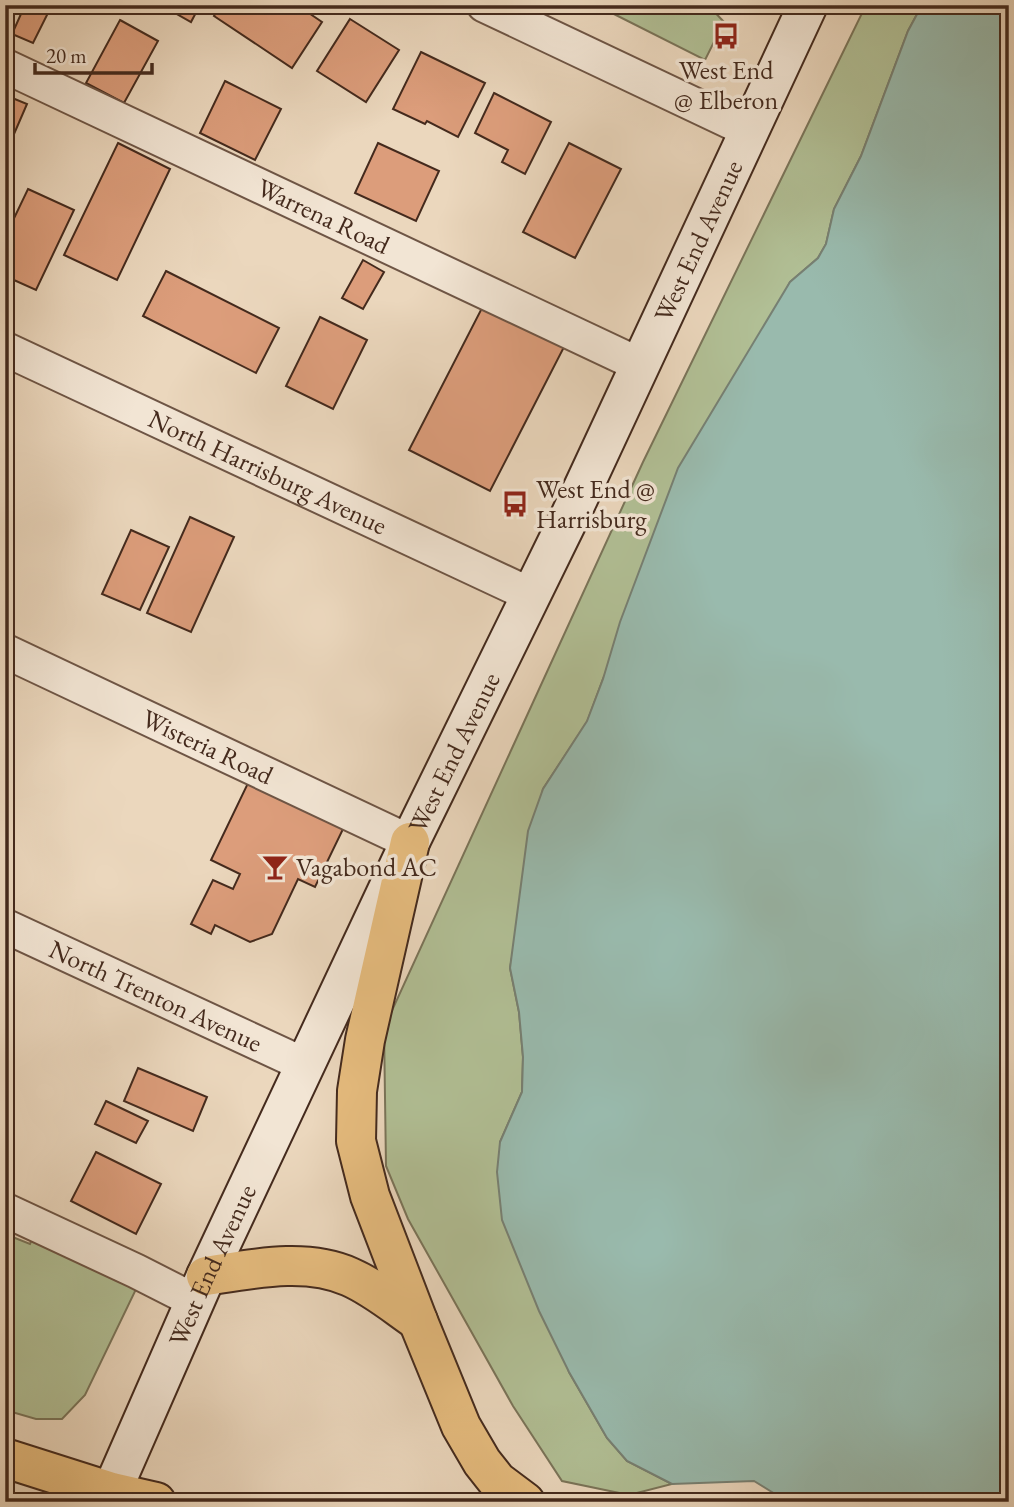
<svg xmlns="http://www.w3.org/2000/svg" width="1014" height="1507" font-family="'EB Garamond',serif">
  <style>
    .green { fill: #b1bf95; stroke: #7a7459; stroke-width: 2 }
    .water { fill: #99baad; stroke: #778073; stroke-width: 2 }
    .building { fill: #dc9d7b; stroke: #442a1d; stroke-width: 2 }
    .lines { fill: none; stroke-linecap: round; stroke-linejoin: round }
    .minor-casing { stroke: #6e5545; stroke-width: 37 }
    .secondary-casing { stroke: #442a1d; stroke-width: 42 }
    .trunk-casing { stroke: #442a1d; stroke-width: 42 }
    .minor { stroke: #f2e5d4; stroke-width: 33 }
    .secondary { stroke: #f2e5d4; stroke-width: 38 }
    .trunk { stroke: #e6bc7e; stroke-width: 38 }
    .labels { text-anchor: middle; dominant-baseline: central; stroke-width: 7; stroke-linejoin: round; paint-order: stroke }
    .poi-label { font-size: 26px; fill: #442a1d; stroke: #f2e5d4; text-anchor: start }
    .street-label { font-size: 26px; fill: #442a1d; stroke: #f2e5d4 }
  </style>
  <rect width="100%" height="100%" fill="#ebd7bd"/>
  <filter id="stains"><feTurbulence type="fractalNoise" baseFrequency=".00286" numOctaves="4"/><feColorMatrix values="0 0 0 0 .2 0 0 0 0 .09 0 0 0 0 .02 0 0 0 .5 -.17"/></filter>
  <radialGradient id="worn" r=".72"><stop offset=".6" stop-color="#630" stop-opacity="0"/><stop offset="1" stop-color="#630" stop-opacity=".3"/></radialGradient>
  <!-- green -->
  <g class="green">
    <polygon points="596,5 708,5 724,22 705,60"/>
    <polygon points="866,5 922,5 908,31 861,156 834,209 826,244 818,258 790,282 603,679 587,722 543,789 510,968 519,1012 523,1057 522,1092 500,1142 569,1372 607,1438 627,1461 672,1484 629,1495 562,1481 513,1406 408,1219 386,1166 384,1028 643,462"/>
    <polygon points="36,1230 139,1283 85,1395 62,1419 36,1419 5,1410 5,1234 30,1244"/>
  </g>
  <!-- water -->
  <polygon class="water" points="922,5 1009,5 1009,1502 788,1502 754,1481 672,1484 627,1461 607,1438 569,1372 539,1311 502,1220 497,1172 500,1142 522,1092 523,1057 519,1012 510,968 528,831 543,789 587,721 603,679 620,622 678,468 790,282 818,258 826,244 834,209 861,156 908,31"/>
  <!-- building -->
  <g class="building">
    <polygon points="25,5 42,5 50,9 33,43 12,34"/>
    <polygon points="161,5 200,5 191,22"/>
    <polygon points="221,5 297,5 322,22 292,68 214,16"/>
    <polygon points="350,19 399,50 366,102 317,71"/>
    <polygon points="120,20 158,41 124,103 86,83"/>
    <polygon points="421,52 485,83 458,137 427,121 425,124 393,109"/>
    <polygon points="225,81 281,109 255,160 200,133"/>
    <polygon points="494,93 551,122 525,174 502,162 508,150 475,133"/>
    <polygon points="5,95 27,104 8,148 5,147"/>
    <polygon points="118,143 170,169 117,280 64,255"/>
    <polygon points="378,143 439,171 416,221 355,193"/>
    <polygon points="569,143 621,169 575,258 523,232"/>
    <polygon points="5,165 12,169 5,183"/>
    <polygon points="28,189 74,210 36,290 5,276 5,237"/>
    <polygon points="363,260 384,272 363,309 342,298"/>
    <polygon points="166,271 279,328 256,373 143,316"/>
    <polygon points="483,306 564,347 490,491 409,450"/>
    <polygon points="320,317 367,340 333,409 286,386"/>
    <polygon points="190,517 234,537 191,632 147,613"/>
    <polygon points="131,530 169,547 140,610 102,594"/>
    <polygon points="249,781 344,827 315,887 298,879 272,934 250,942 215,925 211,934 191,924 213,880 233,889 240,874 211,860"/>
    <polygon points="138,1068 207,1097 193,1131 124,1101"/>
    <polygon points="106,1101 148,1121 136,1143 95,1124"/>
    <polygon points="96,1152 161,1184 136,1234 71,1201"/>
  </g>
  <g class="lines">
    <!-- minor casing -->
    <g class="minor-casing">
      <g id="minor">
        <polyline points="484,5 750,131"/>
        <path id="s1" d="M 5,66 L 640,365"/>
        <path id="s2" d="M 5,349 L 531,595"/>
        <path id="s3" d="M 5,651 L 410,842"/>
        <path id="s4" d="M 5,926 L 305,1065"/>
        <polyline points="5,1210 136,1271 195,1301"/>
      </g>
    </g>
    <!-- secondary casing -->
    <g class="secondary-casing">
      <g id="secondary">
        <path id="s5" d="M 107,1502 L 206,1276 L 410,842 L 569,518 L 808,5"/>
      </g>
    </g>
    <!-- trunk casing -->
    <g class="trunk-casing">
      <g id="trunk">
        <polyline points="410,842 365,1040 357,1091 356,1141 370,1196 418,1321 461,1426 482,1462 497,1481 525,1502"/>
        <path d="M 206,1276 C 252,1269 306,1257 350,1277 C 375,1288 396,1306 418,1321"/>
        <polyline points="5,1458 112,1492 156,1502"/>
      </g>
    </g>
    <!-- minor -->
    <use href="#minor" class="minor"/>
    <!-- secondary -->
    <use href="#secondary" class="secondary"/>
    <!-- trunk -->
    <use href="#trunk" class="trunk"/>
  </g>
  <!-- icons -->
  <defs>
    <g id="bus-bare" transform="scale(2.1)"><path d="M-5-6H5V4H4V6H2V4H-2V6H-4V4H-5ZM-3.5-4V0h7V-4ZM-3.5 1.2v1.5H-2V1.2ZM2 1.2v1.5H3.5V1.2Z" fill="#8f2418" stroke="#f2e5d4" stroke-width="2.5" paint-order="stroke"/></g>
    <g id="bar-bare" transform="scale(2.1)"><path d="M-6-5H6L.8 .8V4.5H3.5V6h-7V4.5H-.8V.8Z" fill="#8f2418" stroke="#f2e5d4" stroke-width="2.5" paint-order="stroke"/></g>
  </defs>
  <g fill-rule="evenodd">
    <use href="#bus-bare" x="726" y="36"/>
    <use href="#bus-bare" x="515" y="504"/>
    <use href="#bar-bare" x="275" y="867"/>
  </g>
  <g class="labels">
    <!-- poi labels -->
    <g class="poi-label">
      <text x="726" y="70" text-anchor="middle">West End<tspan x="726" dy="30">@ Elberon</tspan></text>
      <text x="536" y="489">West End @<tspan x="536" dy="30">Harrisburg</tspan></text>
      <text x="296" y="867">Vagabond AC</text>
    </g>
    <!-- street labels -->
    <g class="street-label">
      <text stroke="none"><textPath href="#s1" startOffset="352">Warrena Road</textPath></text>
      <text stroke="none"><textPath href="#s5" startOffset="1393">West End Avenue</textPath></text>
      <text stroke="none"><textPath href="#s2" startOffset="290">North Harrisburg Avenue</textPath></text>
      <text stroke="none"><textPath href="#s3" startOffset="224">Wisteria Road</textPath></text>
      <text stroke="none"><textPath href="#s5" startOffset="826">West End Avenue</textPath></text>
      <text stroke="none"><textPath href="#s4" startOffset="166">North Trenton Avenue</textPath></text>
      <text stroke="none"><textPath href="#s5" startOffset="259">West End Avenue</textPath></text>
    </g>
  </g>
  <!-- margin -->
  <rect width="1014" height="1507" fill="none" stroke="#ebd7bd" stroke-width="28"/>
  <rect x="7" y="7" width="1000" height="1493" fill="none" stroke="#442a1d" stroke-width="3.5"/>
  <rect x="14" y="14" width="986" height="1479" fill="none" stroke="#442a1d" stroke-width="2"/>
  <!-- scale -->
  <path d="M35 63v10h117v-10" fill="none" stroke="#442a1d" stroke-width="3.5"/>
  <text x="46" y="63" font-size="21" fill="#442a1d" stroke="#f2e5d4" stroke-width="5" paint-order="stroke">20 m</text>
  <rect width="100%" height="100%" filter="url(#stains)"/>
  <rect width="100%" height="100%" fill="url(#worn)"/>
</svg>
